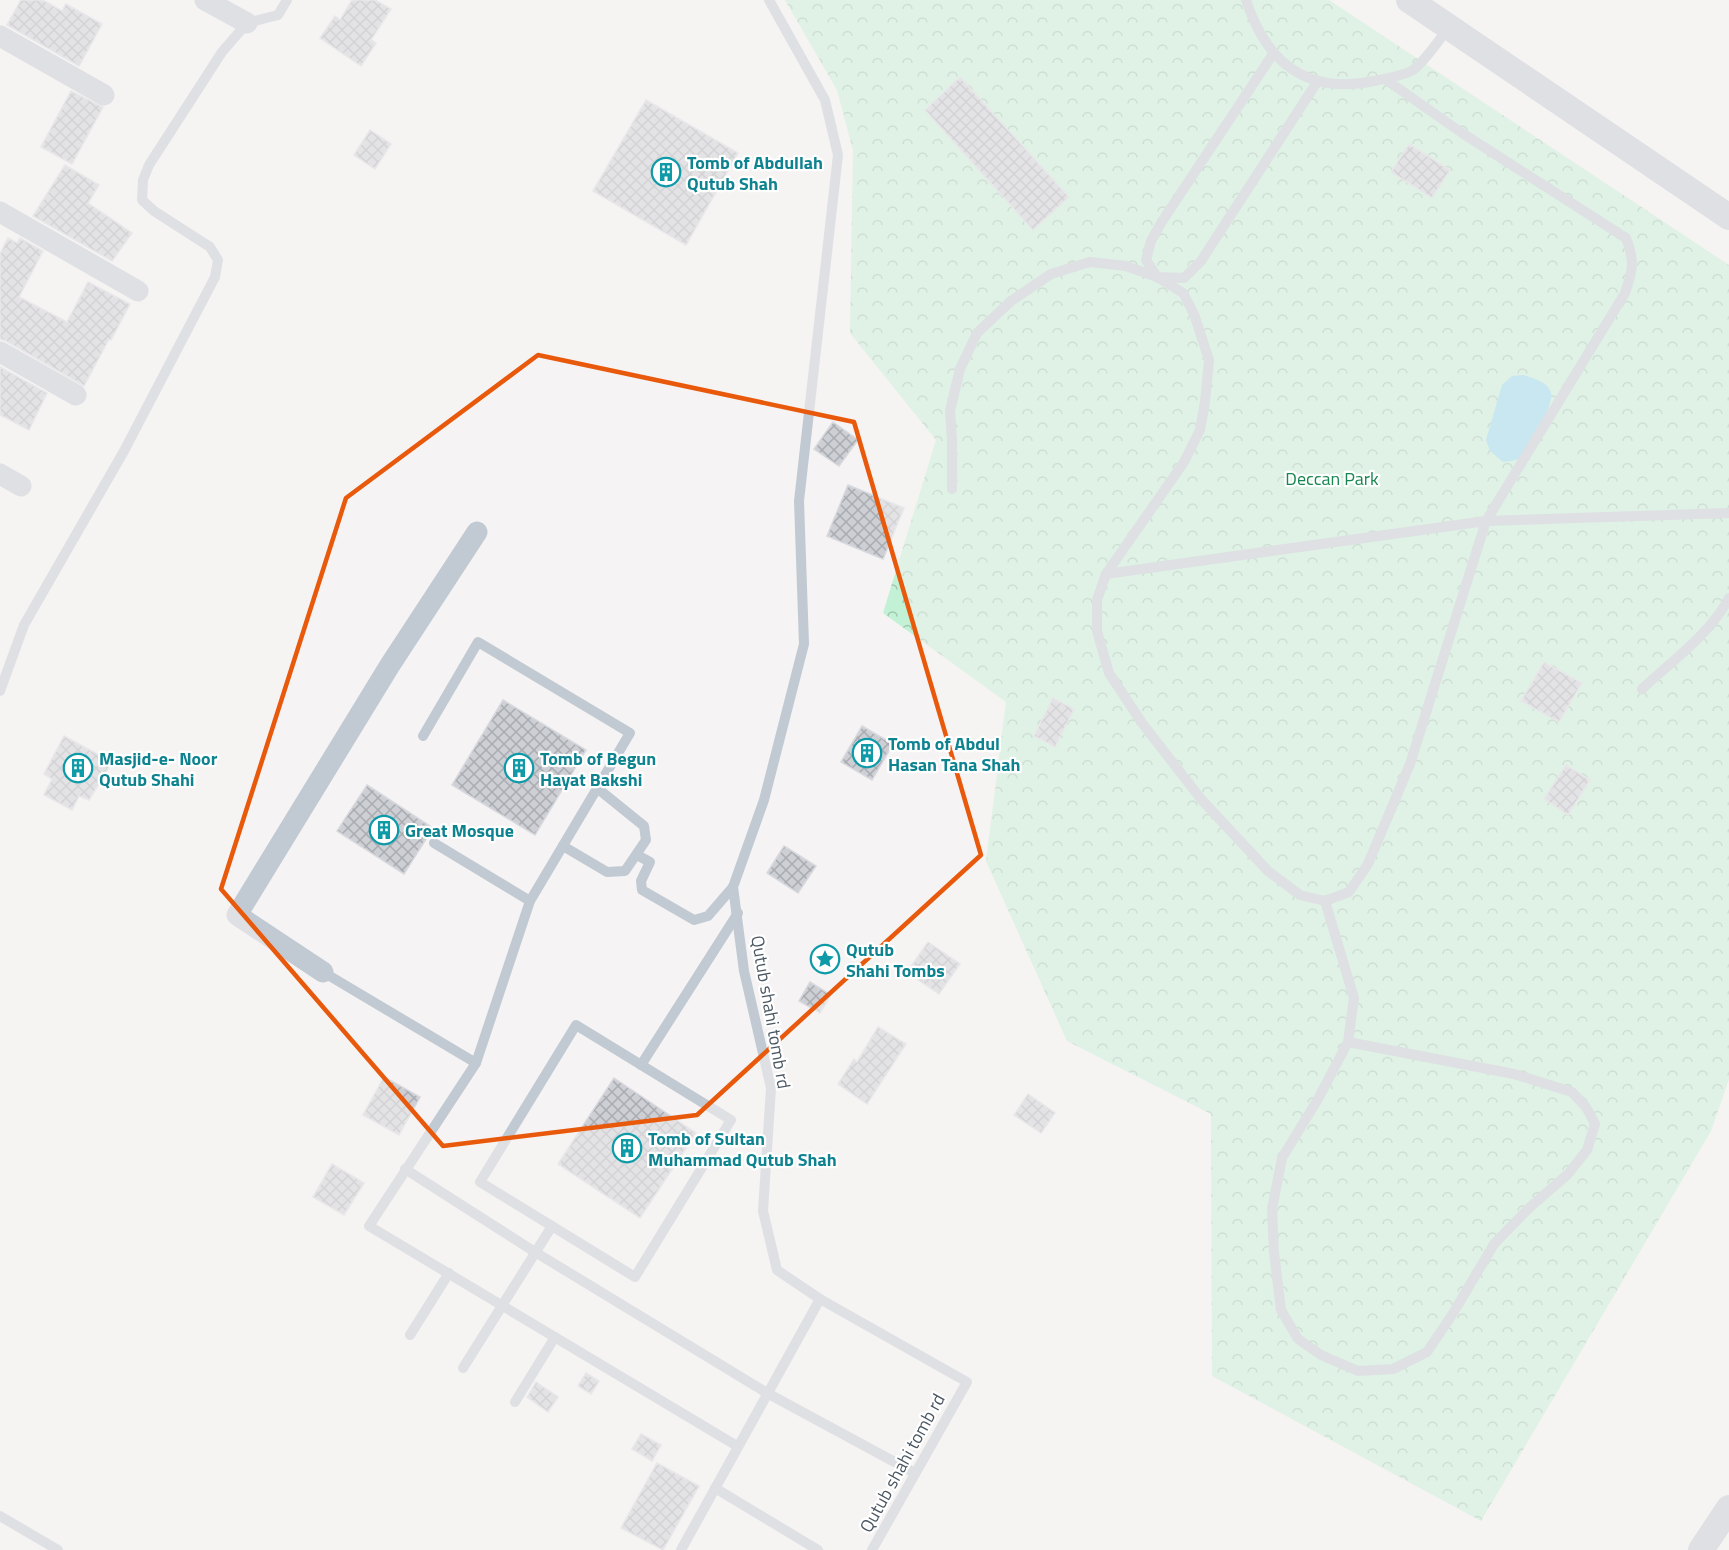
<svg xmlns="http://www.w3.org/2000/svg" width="1729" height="1550" font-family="'Titillium Web',sans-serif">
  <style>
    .park { fill: url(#park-crowns) }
    .water { fill: #90daee }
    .building { fill: url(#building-cross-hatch); stroke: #d7d9de; stroke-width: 1.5 }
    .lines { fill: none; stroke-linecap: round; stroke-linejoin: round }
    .service { stroke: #c1cad2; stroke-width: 10 }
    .minor { stroke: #c1cad2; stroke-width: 21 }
    .tertiary { stroke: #c1cad2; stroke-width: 26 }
    .marked { fill: none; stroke: #e8590c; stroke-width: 4.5; stroke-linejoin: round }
    .labels { text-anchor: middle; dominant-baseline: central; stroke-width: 4.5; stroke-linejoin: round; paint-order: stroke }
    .culture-label { font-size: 18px; font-weight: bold; fill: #0d838f; stroke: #fff; text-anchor: start }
    .park-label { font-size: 18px; fill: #17864f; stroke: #fff }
    .street-label { font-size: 18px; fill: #4a5661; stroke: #fff }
  </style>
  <defs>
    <pattern id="park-crowns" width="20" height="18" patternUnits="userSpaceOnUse" patternTransform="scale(1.5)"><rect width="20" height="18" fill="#c3f1d5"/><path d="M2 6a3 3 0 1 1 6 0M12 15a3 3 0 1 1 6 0" fill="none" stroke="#a0c6b0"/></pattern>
    <pattern id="building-cross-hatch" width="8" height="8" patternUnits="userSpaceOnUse" patternTransform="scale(1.5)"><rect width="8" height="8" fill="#cdcfd5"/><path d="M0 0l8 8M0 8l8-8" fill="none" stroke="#a8abb0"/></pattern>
  </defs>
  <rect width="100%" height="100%" fill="#f5f3f3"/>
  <!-- park -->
  <polygon class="park" points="785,0 1329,0 1729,265 1729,1079 1711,1131 1481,1521 1212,1376 1211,1114 1067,1041 986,861 1006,702 883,613 936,440 850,333 853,150 837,90"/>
  <!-- water -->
  <path class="water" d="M 1524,375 C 1533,379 1548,381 1551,393 C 1554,404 1531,450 1522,457 C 1517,461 1509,461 1503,462 L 1490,451 L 1486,440 L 1502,385 L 1512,376 Z"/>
  <!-- building -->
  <g class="building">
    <polygon points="21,0 43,0 62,11 66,4 102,24 79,66 7,25"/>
    <polygon points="352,0 375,0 391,9 371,40 376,43 361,66 320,38 335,16 340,20"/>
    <polygon points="960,77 1069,197 1033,230 925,110"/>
    <polygon points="71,91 103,107 72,164 41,147"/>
    <polygon points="646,100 738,153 686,245 593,191"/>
    <polygon points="370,130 391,144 375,169 354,155"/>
    <polygon points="1409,144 1450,170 1432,198 1391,172"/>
    <polygon points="65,165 99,185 88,203 132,233 112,261 33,216"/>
    <polygon points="8,238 17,243 20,238 43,251 19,297 67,322 88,282 130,304 111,340 109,339 84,386 6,341 0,339 0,254"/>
    <polygon points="0,367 47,393 29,430 0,415"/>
    <polygon points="833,422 858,440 839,466 814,449"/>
    <polygon points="848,485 904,508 883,559 827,536"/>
    <polygon points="1544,662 1582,683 1559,722 1521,701"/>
    <polygon points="1053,698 1074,709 1055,747 1034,736"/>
    <polygon points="503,700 586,750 535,835 452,785"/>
    <polygon points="862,726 893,744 872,780 841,762"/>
    <polygon points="64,736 112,762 89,800 79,796 72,810 44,795 52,779 44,774"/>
    <polygon points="1566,765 1590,780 1568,815 1544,799"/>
    <polygon points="367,785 433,828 404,874 337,831"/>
    <polygon points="784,846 816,866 798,893 767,873"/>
    <polygon points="928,942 960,964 939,994 907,972"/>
    <polygon points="810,982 831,995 820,1013 799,1001"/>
    <polygon points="878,1027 906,1044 867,1104 838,1084 854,1059 857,1062"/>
    <polygon points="384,1077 420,1097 399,1135 363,1115"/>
    <polygon points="614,1078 696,1133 640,1218 558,1164"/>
    <polygon points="1028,1094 1055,1113 1041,1133 1014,1115"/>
    <polygon points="332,1164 364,1183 344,1215 313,1197"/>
    <polygon points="586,1373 599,1381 591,1394 578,1386"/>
    <polygon points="536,1382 558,1397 548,1412 527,1397"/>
    <polygon points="641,1434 661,1445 652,1461 632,1449"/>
    <polygon points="657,1463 699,1486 663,1550 621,1528"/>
  </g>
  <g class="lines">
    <!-- service -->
    <g class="service">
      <path d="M 1246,0 C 1266,62 1306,95 1374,81 C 1383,79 1406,75 1413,70 C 1427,59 1438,41 1449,27"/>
      <polyline points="1273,54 1161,223 1151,241 1146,260 1157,277 1184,278 1201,261 1317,82"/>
      <polyline points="952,489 952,440 950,411 960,369 977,333 1011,301 1051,274 1090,262 1126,266 1157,277 1183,293 1194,314 1209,360 1205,402 1200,430 1184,462 1106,574 1097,600 1097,631 1109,673 1142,723 1201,799 1268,871 1300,895 1325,901 1349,892 1368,864 1410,764 1486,521 1729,513"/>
      <path d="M 1106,574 L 1486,521 L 1625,293 C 1633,270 1635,261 1626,238 L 1462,133 L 1385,79"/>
      <path d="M 1642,689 C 1672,661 1710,634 1729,598"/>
      <polyline points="0,691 24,625 124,451 215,277 218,260 210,247 154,211 142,200 143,180 149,165 222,52 247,23 278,15 287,0"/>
      <polyline points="423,736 478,642 630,733 530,901"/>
      <polyline points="434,843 530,901 476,1063"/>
      <polyline points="563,846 607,872 625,871 646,840 644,826 597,788"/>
      <polyline points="637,855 650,862 641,881 642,890 694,920 708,916 733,887"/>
      <polyline points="1325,901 1354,998 1348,1042 1318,1099 1282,1158 1272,1209 1274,1252 1281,1310 1298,1339 1321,1355 1358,1371 1393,1369 1427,1352 1452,1315 1494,1244 1529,1208 1568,1174 1587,1150 1595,1124 1586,1107 1572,1092 1514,1074 1348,1042"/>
      <polyline points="323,972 476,1063 369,1226 737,1446"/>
      <polygon points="576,1025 731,1120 635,1277 480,1182"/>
      <polyline points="641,1065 738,913"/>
      <polyline points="405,1169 535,1252 767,1393 915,1473"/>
      <polyline points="820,1299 967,1382 872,1550"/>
      <polyline points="410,1335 449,1273"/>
      <polyline points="463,1368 552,1226"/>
      <polyline points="515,1402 555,1337"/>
      <polyline points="715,1488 818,1550"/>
      <polyline points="0,1516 58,1550"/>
      <polyline points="681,1550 820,1299 777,1270 763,1211 771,1088 744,971 733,887 764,800 804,644 799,501 838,155 825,100 769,0"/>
    </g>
    <!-- minor -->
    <g class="minor">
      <polyline points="205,0 247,23"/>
      <polyline points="0,36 104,95"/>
      <polyline points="0,212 138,291"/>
      <polyline points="0,352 76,395"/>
      <polyline points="0,474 21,486"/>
      <polyline points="323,972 237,915 390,665 477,532"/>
    </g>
    <!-- tertiary -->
    <g class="tertiary">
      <polyline points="1409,0 1729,217"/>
      <polyline points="1701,1550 1729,1508"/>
    </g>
  </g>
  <!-- marked area -->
  <path d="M0 0H1729V1550H0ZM 538,355 L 854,422 L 981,855 L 697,1115 L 443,1146 L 221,889 L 346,498 Z" fill="#f5f3f3" fill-opacity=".55" fill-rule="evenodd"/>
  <path class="marked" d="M 538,355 L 854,422 L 981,855 L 697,1115 L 443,1146 L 221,889 L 346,498 Z"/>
  <!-- icons -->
  <defs>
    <g id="building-ring" transform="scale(1.5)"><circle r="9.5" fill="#fff" stroke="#0f9aa8" stroke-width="1.5"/><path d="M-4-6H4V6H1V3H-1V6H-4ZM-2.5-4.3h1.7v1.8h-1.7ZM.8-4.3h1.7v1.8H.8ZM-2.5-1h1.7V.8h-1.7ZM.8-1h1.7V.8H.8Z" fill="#0f9aa8"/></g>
    <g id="sight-ring" transform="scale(1.5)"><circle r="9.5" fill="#fff" stroke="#0f9aa8" stroke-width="1.5"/><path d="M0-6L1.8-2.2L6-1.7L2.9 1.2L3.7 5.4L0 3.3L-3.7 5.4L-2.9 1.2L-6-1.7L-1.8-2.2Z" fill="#0f9aa8"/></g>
  </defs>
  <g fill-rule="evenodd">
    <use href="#building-ring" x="666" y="172"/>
    <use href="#building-ring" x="867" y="753"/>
    <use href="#building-ring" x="78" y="768"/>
    <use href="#building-ring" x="519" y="768"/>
    <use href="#building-ring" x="384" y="830"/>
    <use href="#sight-ring" x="825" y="959"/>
    <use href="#building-ring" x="627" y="1148"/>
  </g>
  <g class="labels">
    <!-- culture labels -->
    <g class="culture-label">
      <text x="687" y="162">Tomb of Abdullah<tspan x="687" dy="21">Qutub Shah</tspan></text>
      <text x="888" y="743">Tomb of Abdul<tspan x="888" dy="21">Hasan Tana Shah</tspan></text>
      <text x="99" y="758">Masjid-e- Noor<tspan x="99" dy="21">Qutub Shahi</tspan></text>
      <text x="540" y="758">Tomb of Begun<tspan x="540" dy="21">Hayat Bakshi</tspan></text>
      <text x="405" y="830">Great Mosque</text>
      <text x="846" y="949">Qutub<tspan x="846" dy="21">Shahi Tombs</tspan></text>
      <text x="648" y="1138">Tomb of Sultan<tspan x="648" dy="21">Muhammad Qutub Shah</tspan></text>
    </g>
    <!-- park labels -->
    <g class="park-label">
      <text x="1332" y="478">Deccan Park</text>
    </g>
    <!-- street labels -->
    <g class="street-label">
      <text transform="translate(771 1012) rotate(80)">Qutub shahi tomb rd</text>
      <text transform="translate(902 1463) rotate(-61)">Qutub shahi tomb rd</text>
    </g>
  </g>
</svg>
